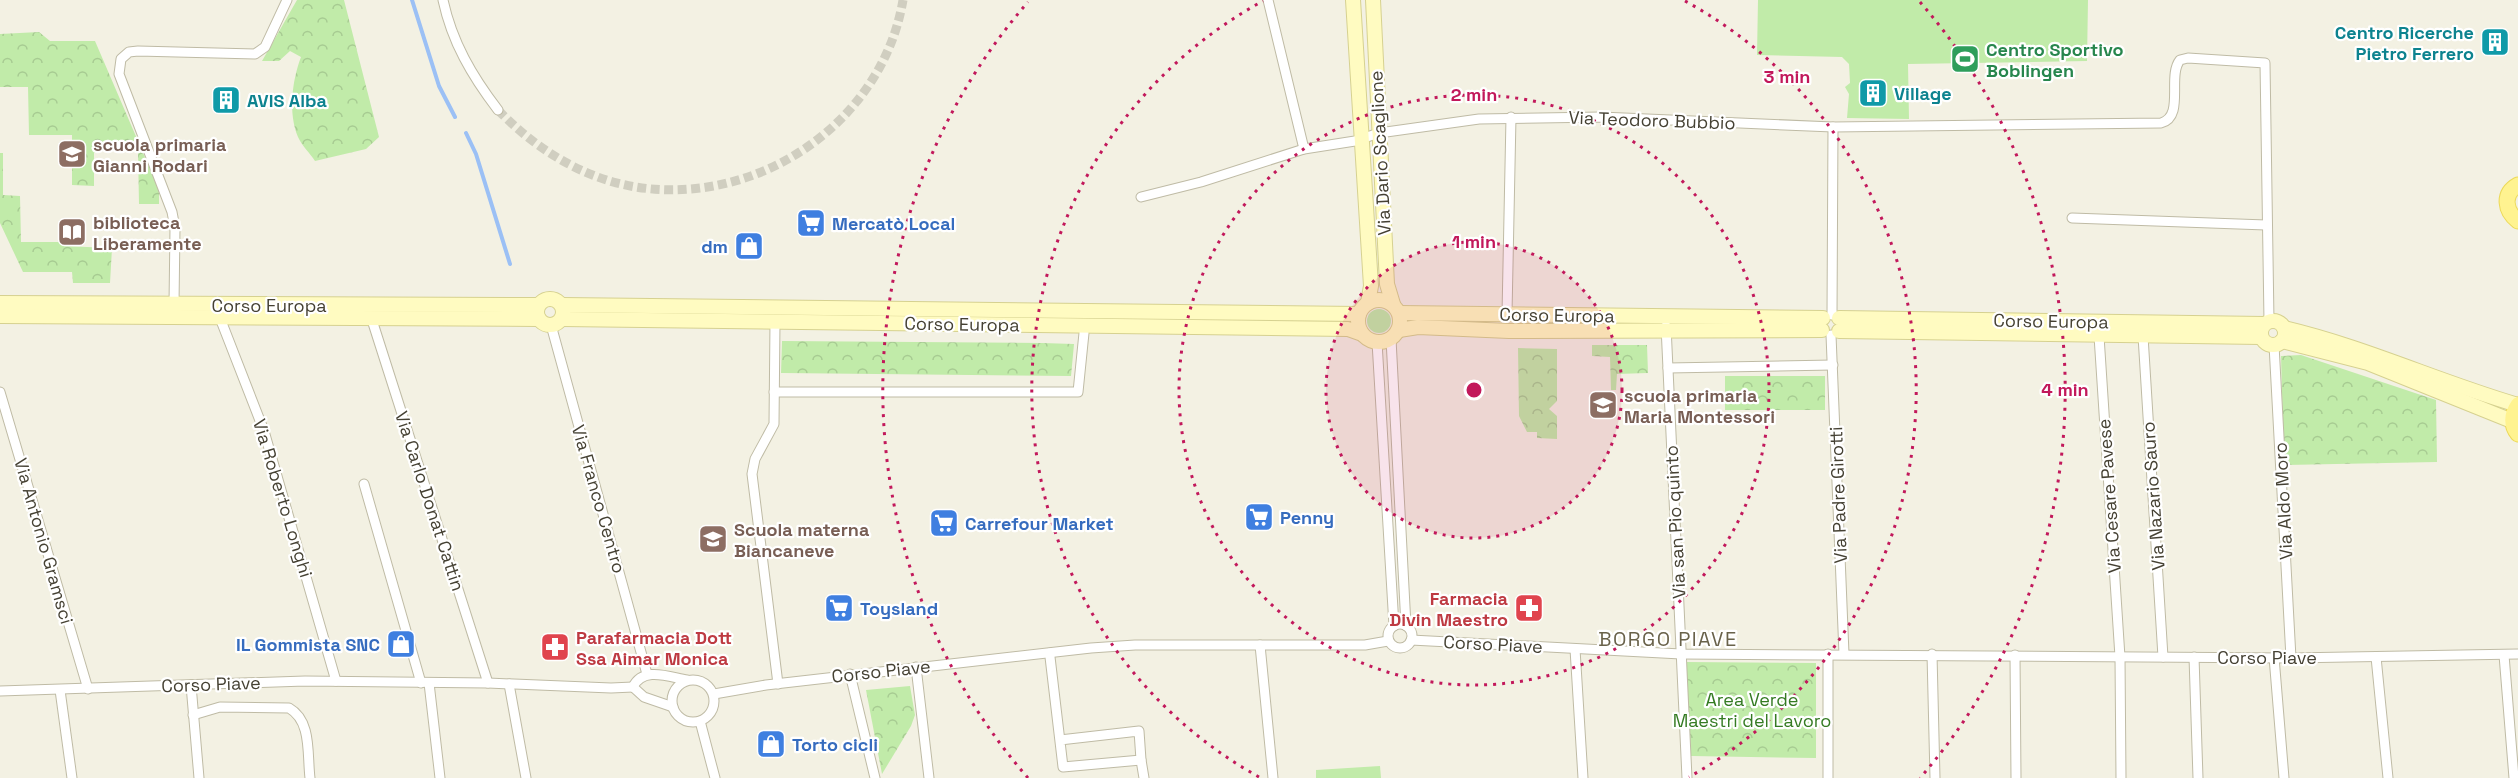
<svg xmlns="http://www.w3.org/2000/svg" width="2518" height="778" font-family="'Space Grotesk',sans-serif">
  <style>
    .grass { fill: #c1eba9 }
    .forest { fill: url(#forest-crowns) }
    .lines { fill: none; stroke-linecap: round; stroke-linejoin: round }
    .stream { stroke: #9bc0f5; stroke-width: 4 }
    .street-tunnel { stroke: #d0cec0; stroke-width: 9; stroke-dasharray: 9 4.5; stroke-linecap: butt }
    .street-casing { stroke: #bfbba5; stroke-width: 11 }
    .secondary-casing { stroke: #d6d190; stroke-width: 16 }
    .primary-casing { stroke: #ecd959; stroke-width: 17 }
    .street { stroke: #fff; stroke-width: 9 }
    .secondary { stroke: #fffbc1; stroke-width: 14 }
    .primary { stroke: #fff390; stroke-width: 15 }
    .ring { fill: none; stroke: #c2185b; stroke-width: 3; stroke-dasharray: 3 6 }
    .labels { text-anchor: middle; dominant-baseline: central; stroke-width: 4.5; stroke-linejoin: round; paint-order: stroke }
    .culture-label { font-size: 18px; font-weight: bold; fill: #0d838f; stroke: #fff; text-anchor: start }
    .leisure-label { font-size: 18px; font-weight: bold; fill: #27864d; stroke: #fff; text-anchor: start }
    .street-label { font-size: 18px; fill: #454133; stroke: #fff }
    .education-label { font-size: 18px; font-weight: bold; fill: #785e54; stroke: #fff; text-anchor: start }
    .shop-label { font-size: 18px; font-weight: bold; fill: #366cbe; stroke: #fff; text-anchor: start }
    .health-label { font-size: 18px; font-weight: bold; fill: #be3a42; stroke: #fff; text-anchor: end }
    .park-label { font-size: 18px; fill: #357b23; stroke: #fff }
    .neighbourhood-label { font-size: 20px; letter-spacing: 1.5px; fill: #69624a; stroke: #fff }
    .centre { fill: #c2185b; stroke: #fff; stroke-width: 3 }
    .ring-label { font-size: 18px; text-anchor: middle; font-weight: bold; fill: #c2185b; stroke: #fff; stroke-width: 4.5; stroke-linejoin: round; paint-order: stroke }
  </style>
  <defs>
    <pattern id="forest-crowns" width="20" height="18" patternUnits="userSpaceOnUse" patternTransform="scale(1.5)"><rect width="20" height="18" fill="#c1eba9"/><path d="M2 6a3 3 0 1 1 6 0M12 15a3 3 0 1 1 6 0" fill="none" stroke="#a7cb92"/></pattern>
  </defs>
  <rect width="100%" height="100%" fill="#f3f1e3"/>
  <!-- grass -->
  <g class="grass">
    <polygon points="1758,0 2088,0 2087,61 1908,64 1909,119 1847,118 1849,94 1845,87 1850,83 1849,64 1842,57 1757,55"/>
    <circle cx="1379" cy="321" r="12"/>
    <polygon points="1380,766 1381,778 1316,778 1316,770"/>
  </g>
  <!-- forest -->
  <g class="forest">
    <path d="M 297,0 L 344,0 L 379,137 L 366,149 L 315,161 C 310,153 302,146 298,137 C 288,113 292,81 301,57 L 290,51 L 279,61 L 262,61 Z"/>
    <polygon points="39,32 50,41 95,41 159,190 159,204 139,204 138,151 133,150 133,147 106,147 106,150 94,153 94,186 72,185 72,135 29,135 28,87 0,87 0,34"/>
    <polygon points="0,153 3,153 3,195 20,196 21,242 62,242 62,246 112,248 110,283 73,283 72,272 23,272 0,223"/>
    <polygon points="782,341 1042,343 1074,344 1071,376 781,373"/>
    <polygon points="1592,345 1647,345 1648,373 1617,374 1616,390 1611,390 1610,357 1592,356"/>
    <polygon points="1518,348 1557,349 1557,401 1549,409 1557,416 1557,439 1537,438 1537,432 1527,432 1519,416"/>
    <polygon points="2301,355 2436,400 2437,462 2284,465 2281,356"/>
    <rect x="1725" y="376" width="100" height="34"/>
    <polygon points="1686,662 1816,663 1816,758 1691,756"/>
    <polygon points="910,686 915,715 911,726 882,774 866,690"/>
  </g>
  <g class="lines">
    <!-- stream -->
    <g class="stream">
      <polyline points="412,0 439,86 455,117"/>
      <polyline points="466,133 476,154 510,264"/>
    </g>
    <!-- street-tunnel -->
    <path class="street-tunnel" d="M 498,110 C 530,143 568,169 613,182 C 741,217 881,131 903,0"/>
    <!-- street casing -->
    <g class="street-casing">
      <g id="street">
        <path d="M 443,0 C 452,42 472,76 498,110"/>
        <polyline points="1268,0 1304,149"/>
        <path d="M 1141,197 L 1201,182 L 1304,149 L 1355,141 L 1379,133 L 1479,119 L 1601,117 L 1833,127 L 2161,123 C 2185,117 2167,76 2180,60 L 2188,58 L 2265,63 L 2269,321"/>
        <polyline points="2072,218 2266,225"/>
        <polyline points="174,305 175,228 172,212 119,74 121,59 129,52 138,51 255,54 265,47 287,0"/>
        <polyline points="1507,314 1511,117"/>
        <polyline points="1832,315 1833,127"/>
        <polyline points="220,318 264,431 336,681"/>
        <polyline points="372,320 488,683"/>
        <polyline points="775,322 774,424 755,459 752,474 778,684"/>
        <polyline points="551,325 647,674"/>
        <polyline points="1666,326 1687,778"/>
        <polyline points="1831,335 1844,654"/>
        <polyline points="2099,336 2120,657 2121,778"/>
        <polyline points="2143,336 2163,657"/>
        <polyline points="1391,339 1406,626"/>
        <polyline points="1377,342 1394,626"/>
        <polyline points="2274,345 2291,658"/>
        <polyline points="1668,368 1833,365"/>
        <polyline points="0,392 88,689"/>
        <polyline points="774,392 1078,392 1084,333"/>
        <polyline points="364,484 421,683"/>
        <circle cx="1400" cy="636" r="12"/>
        <polyline points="1411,640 1681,654 2291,658 2518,654"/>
        <polyline points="1260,645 1273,778"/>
        <polyline points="1575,649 1583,778"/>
        <polyline points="1050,653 1050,657 1063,767 1141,760 1139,731 1060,740"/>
        <polyline points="1828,654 1828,778"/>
        <polyline points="1932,654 1935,778"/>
        <polyline points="2015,655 2016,778"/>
        <polyline points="2504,655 2514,778"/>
        <polyline points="2194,657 2198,778"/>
        <polyline points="2274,657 2284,778"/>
        <polyline points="2376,657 2388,778"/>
        <polyline points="916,667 929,778"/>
        <polyline points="850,674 875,778"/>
        <circle cx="693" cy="701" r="21"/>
        <polyline points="429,683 440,778"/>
        <polyline points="509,684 526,778"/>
        <polyline points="191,685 199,778"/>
        <path d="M 633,687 C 643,666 669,677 687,680"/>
        <polyline points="633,687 644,697 673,707"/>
        <polyline points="60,690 72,778"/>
        <polyline points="0,691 305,681 488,683 611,688 633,687"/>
        <polyline points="714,694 766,685 1091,648 1135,645 1365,645 1388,641"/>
        <path d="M 193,715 L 220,707 L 289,708 C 312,721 307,754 310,778"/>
        <polyline points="700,721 715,778"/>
        <polyline points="1141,760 1144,778"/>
      </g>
    </g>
    <!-- secondary casing -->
    <g class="secondary-casing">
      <g id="secondary">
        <polyline points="1353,0 1371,286 1368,303"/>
        <polyline points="1373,0 1387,284 1393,304"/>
        <circle cx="550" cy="312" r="13"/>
        <circle cx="1379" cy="321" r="21"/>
        <polyline points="0,303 538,305"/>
        <polyline points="562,305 1359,314"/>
        <polyline points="1399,313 1823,318"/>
        <polyline points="0,316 539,319"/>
        <polyline points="1839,318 2264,324"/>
        <polyline points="562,319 1348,329 1362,334"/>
        <circle cx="2273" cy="333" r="12"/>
        <path d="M 2284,328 C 2365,347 2439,382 2518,405"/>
        <polyline points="1399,330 1418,327 1509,331 1822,330"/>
        <polyline points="1839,331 2261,337"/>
        <polyline points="2282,341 2368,363 2512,421"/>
      </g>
    </g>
    <!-- primary casing -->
    <g class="primary-casing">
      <g id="primary">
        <path d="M 2518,185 C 2502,194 2505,211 2518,221"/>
        <path d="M 2518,405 C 2511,415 2511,425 2518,434"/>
      </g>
    </g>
    <!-- street -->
    <use href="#street" class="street"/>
    <!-- secondary -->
    <use href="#secondary" class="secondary"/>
    <!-- primary -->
    <use href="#primary" class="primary"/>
  </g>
  <!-- distance rings -->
  <circle cx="1474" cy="390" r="148" fill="#c2185b" fill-opacity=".12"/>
  <g class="ring">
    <circle cx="1474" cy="390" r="148"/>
    <circle cx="1474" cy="390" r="295"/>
    <path d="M1259 777A443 443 0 0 1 1263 1M1685 1A443 443 0 0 1 1689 777"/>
    <path d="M1028 778A591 591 0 0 1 1028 2M1920 2A591 591 0 0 1 1920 778"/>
  </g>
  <!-- icons -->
  <defs>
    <g id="building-square" transform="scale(1.5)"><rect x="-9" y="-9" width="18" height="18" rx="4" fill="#0f9aa8" stroke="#fff"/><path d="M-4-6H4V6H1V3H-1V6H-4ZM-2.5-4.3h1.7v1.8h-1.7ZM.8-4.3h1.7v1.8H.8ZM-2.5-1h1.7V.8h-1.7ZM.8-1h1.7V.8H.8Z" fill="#fff"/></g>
    <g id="stadium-square" transform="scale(1.5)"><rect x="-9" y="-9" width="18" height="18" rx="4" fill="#2e9e5b" stroke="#fff"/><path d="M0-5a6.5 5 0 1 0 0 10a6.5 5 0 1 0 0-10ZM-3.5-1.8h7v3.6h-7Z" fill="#fff"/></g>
    <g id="school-square" transform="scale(1.5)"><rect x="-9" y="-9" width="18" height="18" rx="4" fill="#8d6e63" stroke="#fff"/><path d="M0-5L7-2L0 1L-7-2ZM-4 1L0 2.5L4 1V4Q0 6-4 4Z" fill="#fff"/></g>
    <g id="supermarket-square" transform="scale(1.5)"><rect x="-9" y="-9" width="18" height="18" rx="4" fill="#3f7fe0" stroke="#fff"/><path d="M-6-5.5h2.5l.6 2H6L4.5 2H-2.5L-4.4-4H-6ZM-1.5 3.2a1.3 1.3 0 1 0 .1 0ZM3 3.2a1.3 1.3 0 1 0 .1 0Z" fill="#fff"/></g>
    <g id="library-square" transform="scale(1.5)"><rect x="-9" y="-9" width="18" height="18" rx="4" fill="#8d6e63" stroke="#fff"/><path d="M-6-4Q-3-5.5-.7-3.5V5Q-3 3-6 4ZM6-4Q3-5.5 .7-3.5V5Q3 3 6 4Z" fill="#fff"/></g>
    <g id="shop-square" transform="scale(1.5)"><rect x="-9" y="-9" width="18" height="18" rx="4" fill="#3f7fe0" stroke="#fff"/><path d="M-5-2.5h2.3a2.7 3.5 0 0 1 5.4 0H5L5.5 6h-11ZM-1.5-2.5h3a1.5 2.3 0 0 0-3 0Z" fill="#fff"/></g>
    <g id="pharmacy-square" transform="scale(1.5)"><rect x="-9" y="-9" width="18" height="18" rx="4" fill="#e0444e" stroke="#fff"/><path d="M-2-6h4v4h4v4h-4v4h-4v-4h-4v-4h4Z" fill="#fff"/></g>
  </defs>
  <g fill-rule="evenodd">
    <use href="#building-square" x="2495" y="42"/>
    <use href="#stadium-square" x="1965" y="59"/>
    <use href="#building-square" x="1873" y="93"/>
    <use href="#building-square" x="226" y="100"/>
    <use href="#school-square" x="72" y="154"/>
    <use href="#supermarket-square" x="811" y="223"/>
    <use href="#library-square" x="72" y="232"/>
    <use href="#shop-square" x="749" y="246"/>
    <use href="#school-square" x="1603" y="405"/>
    <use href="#supermarket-square" x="1259" y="517"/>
    <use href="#supermarket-square" x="944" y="523"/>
    <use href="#school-square" x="713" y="539"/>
    <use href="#supermarket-square" x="839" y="608"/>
    <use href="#pharmacy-square" x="1529" y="608"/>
    <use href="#shop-square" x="401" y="644"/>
    <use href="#pharmacy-square" x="555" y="647"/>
    <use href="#shop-square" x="771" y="744"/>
  </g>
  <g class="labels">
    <!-- culture labels -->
    <g class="culture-label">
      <text x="2474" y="32" text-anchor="end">Centro Ricerche<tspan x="2474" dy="21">Pietro Ferrero</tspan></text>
      <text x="1894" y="93">Village</text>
      <text x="247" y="100">AVIS Alba</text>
    </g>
    <!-- leisure labels -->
    <g class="leisure-label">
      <text x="1986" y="49">Centro Sportivo<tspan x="1986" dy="21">Boblingen</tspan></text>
    </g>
    <!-- street labels -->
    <g class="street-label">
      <text transform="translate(1652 120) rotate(2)">Via Teodoro Bubbio</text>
      <text transform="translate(1380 153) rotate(-93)">Via Dario Scaglione</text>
      <text x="269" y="305">Corso Europa</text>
      <text transform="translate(1557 315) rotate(1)">Corso Europa</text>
      <text transform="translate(2051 321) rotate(1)">Corso Europa</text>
      <text transform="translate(962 324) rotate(1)">Corso Europa</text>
      <text transform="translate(1838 495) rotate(-92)">Via Padre Girotti</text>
      <text transform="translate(2109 496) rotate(-94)">Via Cesare Pavese</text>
      <text transform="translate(2153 496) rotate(-94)">Via Nazario Sauro</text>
      <text transform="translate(283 498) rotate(73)">Via Roberto Longhi</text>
      <text transform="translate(599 499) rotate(74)">Via Franco Centro</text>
      <text transform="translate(430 501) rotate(72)">Via Carlo Donat Cattin</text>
      <text transform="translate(2283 501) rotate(-93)">Via Aldo Moro</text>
      <text transform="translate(1675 522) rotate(-93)">Via san Pio quinto</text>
      <text transform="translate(44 541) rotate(74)">Via Antonio Gramsci</text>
      <text transform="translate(1493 644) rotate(3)">Corso Piave</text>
      <text x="2267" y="657">Corso Piave</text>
      <text transform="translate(881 671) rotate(-6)">Corso Piave</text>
      <text transform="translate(211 684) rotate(-2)">Corso Piave</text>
    </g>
    <!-- education labels -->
    <g class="education-label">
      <text x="93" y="144">scuola primaria<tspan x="93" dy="21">Gianni Rodari</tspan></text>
      <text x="93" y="222">biblioteca<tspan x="93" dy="21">Liberamente</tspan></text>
      <text x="1624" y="395">scuola primaria<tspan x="1624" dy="21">Maria Montessori</tspan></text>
      <text x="734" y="529">Scuola materna<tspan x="734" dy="21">Biancaneve</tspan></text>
    </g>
    <!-- shop labels -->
    <g class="shop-label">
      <text x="832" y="223">Mercatò Local</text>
      <text x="728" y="246" text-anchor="end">dm</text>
      <text x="1280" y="517">Penny</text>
      <text x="965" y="523">Carrefour Market</text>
      <text x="860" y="608">Toysland</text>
      <text x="380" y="644" text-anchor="end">IL Gommista SNC</text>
      <text x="792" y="744">Torto cicli</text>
    </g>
    <!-- health labels -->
    <g class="health-label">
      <text x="1508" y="598">Farmacia<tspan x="1508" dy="21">Divin Maestro</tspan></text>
      <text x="576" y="637" text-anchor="start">Parafarmacia Dott<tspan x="576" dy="21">Ssa Aimar Monica</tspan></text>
    </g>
    <!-- park labels -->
    <g class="park-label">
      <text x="1752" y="699">Area Verde<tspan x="1752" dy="21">Maestri del Lavoro</tspan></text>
    </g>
    <!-- neighbourhood labels -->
    <g class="neighbourhood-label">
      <text x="1668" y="639">BORGO PIAVE</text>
    </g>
  </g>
  <circle cx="1474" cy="390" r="9" class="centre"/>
  <g class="ring-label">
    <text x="1787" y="83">3 min</text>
    <text x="1474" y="101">2 min</text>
    <text x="1474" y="248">1 min</text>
    <text x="2065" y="396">4 min</text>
  </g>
</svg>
